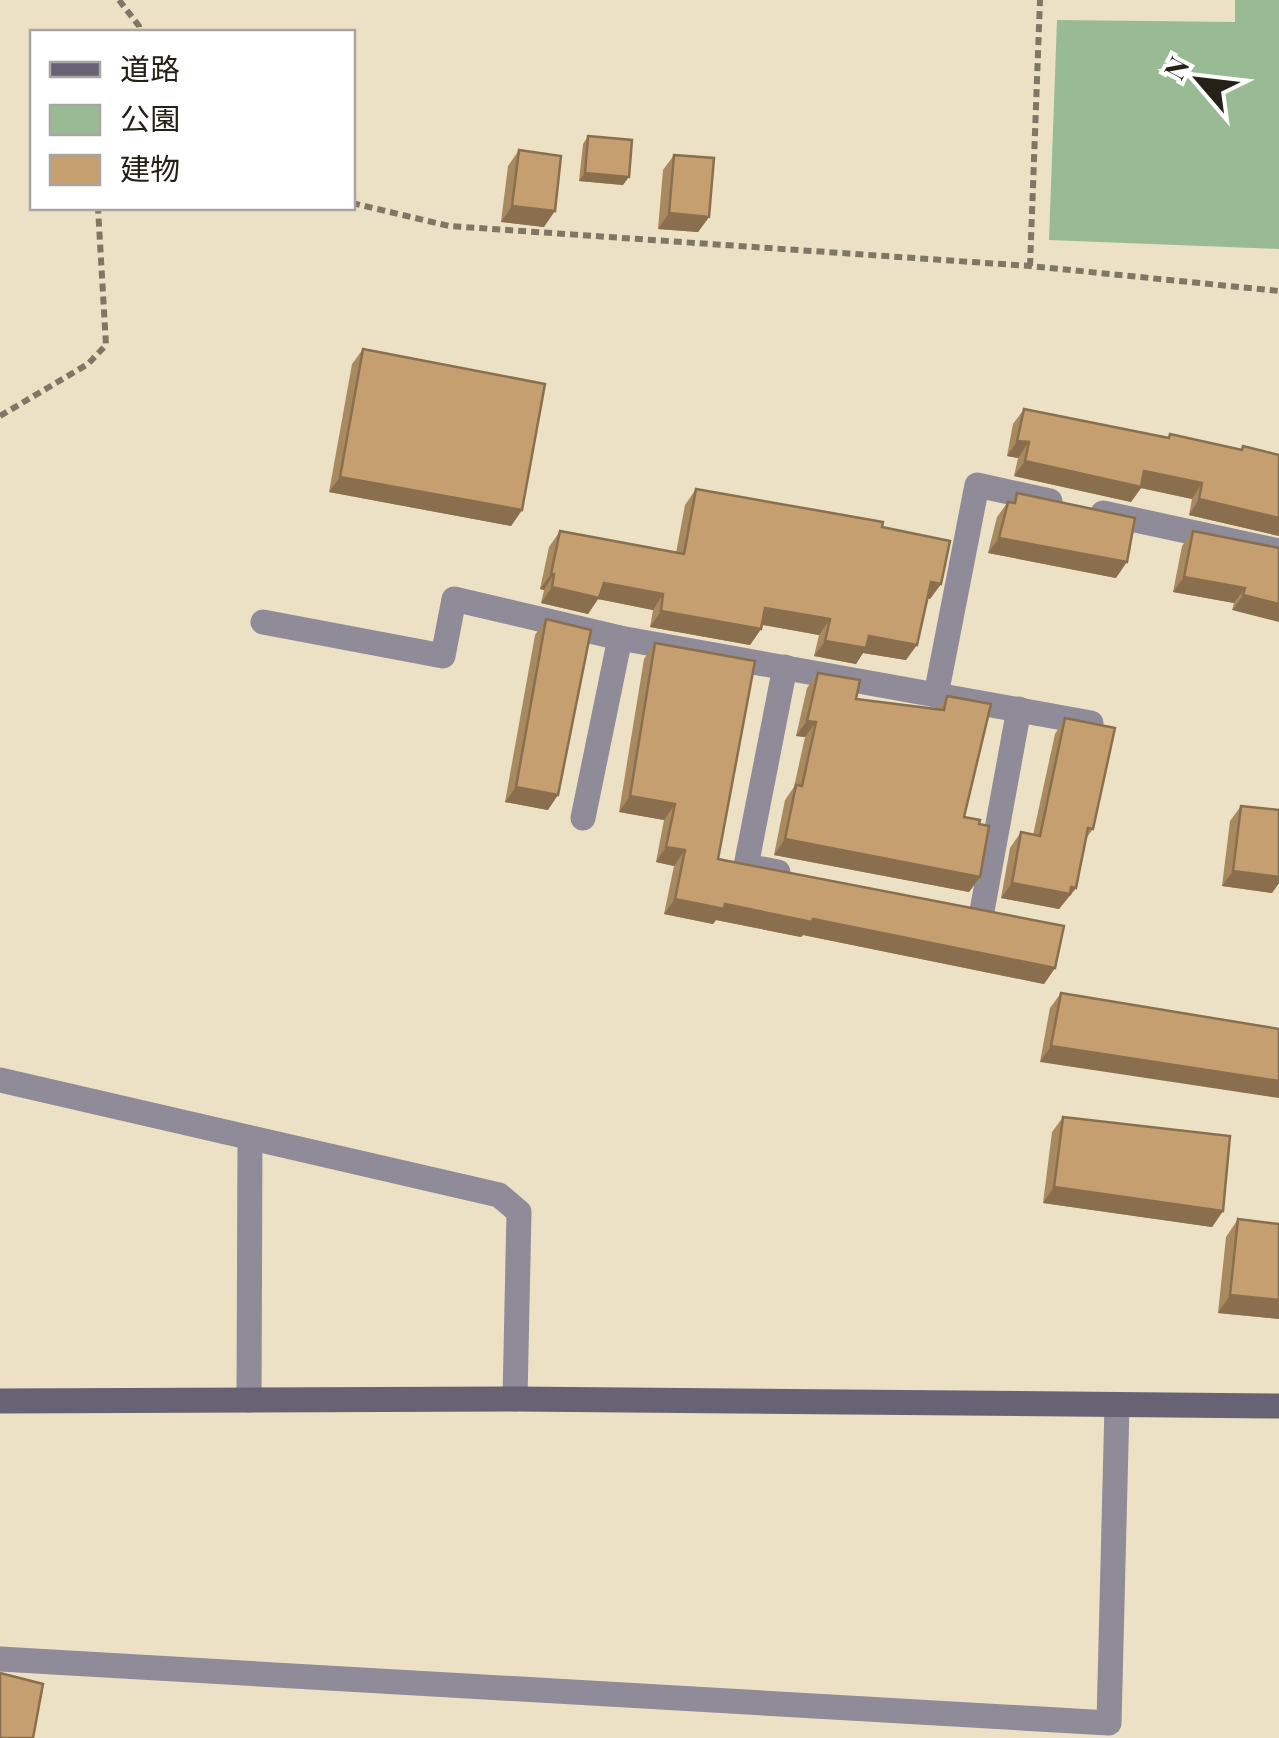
<svg xmlns="http://www.w3.org/2000/svg" width="1279" height="1738" font-family="'Playfair Display','Noto Sans JP',serif">
  <style>
    .green { fill: #98bb94 }
    .lines { fill: none; stroke-linecap: round; stroke-linejoin: round }
    .path { stroke: #7f7764; stroke-width: 6; stroke-dasharray: 8 5; stroke-linecap: butt }
    .street { stroke: #8f8b98; stroke-width: 25 }
    .secondary { stroke: #676274; stroke-width: 25 }
    .wall { fill: #a98960 }
    .shaded-wall { fill: #8a6f4e }
    .building { fill: #c59f70; stroke: #8a6f4e; stroke-width: 2.5 }
  </style>
  <rect width="100%" height="100%" fill="#ece1c4"/>
  <!-- green -->
  <polygon class="green" points="1235,0 1279,0 1279,249 1049,240 1057,20 1235,22"/>
  <g class="lines">
    <!-- path -->
    <g class="path">
      <polyline points="119,0 139,26 140,32"/>
      <polyline points="352,203 449,226 1030,266 1279,291"/>
      <polyline points="1030,266 1040,0"/>
      <polyline points="0,416 88,364 106,345 98,208"/>
    </g>
    <!-- street -->
    <g class="street">
      <polyline points="1103,513 1279,551"/>
      <polyline points="263,622 443,656 454,599 620,638 1091,723"/>
      <polyline points="936,695 977,485 1050,501"/>
      <polyline points="583,818 620,638"/>
      <polyline points="778,872 746,866 785,667"/>
      <polyline points="982,911 1019,709"/>
      <polyline points="0,1080 499,1195 519,1212 515,1399"/>
      <polyline points="249,1400 250,1138"/>
      <polyline points="0,1659 1109,1723 1117,1405"/>
    </g>
    <!-- secondary -->
    <polyline class="secondary" points="0,1401 515,1399 1279,1406"/>
  </g>
  <!-- wall -->
  <g class="wall">
    <polygon points="588,136 623,185 579,181 583,144"/>
    <polygon points="519,150 544,227 501,222 508,166"/>
    <polygon points="674,155 709,217 698,232 658,229 663,170"/>
    <polygon points="363,349 522,510 511,526 329,492 352,364"/>
    <polygon points="1024,409 1167,438 1170,434 1241,449 1243,446 1279,455 1279,536 1189,515 1192,499 1141,488 1131,502 1014,476 1018,458 1007,456 1013,424"/>
    <polygon points="696,489 882,527 941,584 930,599 928,598 906,660 863,653 856,664 814,656 819,635 762,625 761,629 750,645 650,627 653,610 598,599 588,614 541,603 544,590 540,589 549,547 560,531 676,553 685,505"/>
    <polygon points="1017,493 1116,578 988,553 997,517 1008,502 1011,502"/>
    <polygon points="1193,531 1279,548 1232,610 1234,603 1173,592 1182,546"/>
    <polygon points="546,619 548,810 505,802 535,635"/>
    <polygon points="655,643 718,859 1055,968 1044,984 803,935 801,937 716,920 713,924 664,914 674,866 656,862 664,820 619,812 644,659"/>
    <polygon points="818,673 856,699 938,709 947,696 964,817 980,877 969,892 774,855 785,800 794,787 805,737 796,736 807,688"/>
    <polygon points="1065,718 1093,829 1085,840 1076,888 1059,909 1001,898 1010,848 1021,832 1033,835 1055,734"/>
    <polygon points="1241,806 1279,810 1279,883 1272,893 1222,886 1230,821"/>
    <polygon points="1061,993 1279,1029 1040,1062 1050,1008"/>
    <polygon points="1063,1117 1223,1211 1212,1227 1043,1203 1052,1132"/>
    <polygon points="1238,1219 1279,1319 1218,1313 1226,1237"/>
  </g>
  <!-- shaded-wall -->
  <g class="shaded-wall">
    <polygon points="585,173 629,177 623,185 579,181"/>
    <polygon points="512,206 555,211 544,227 501,222"/>
    <polygon points="669,213 709,217 698,232 658,229"/>
    <polygon points="1017,441 1029,442 1018,458 1007,456"/>
    <polygon points="1025,461 1144,471 1202,483 1192,499 1141,488 1131,502 1014,476"/>
    <polygon points="340,477 522,510 511,526 329,492"/>
    <polygon points="1199,499 1279,518 1279,536 1189,515"/>
    <polygon points="999,538 1127,562 1116,578 988,553"/>
    <polygon points="551,574 554,574 544,590 540,589"/>
    <polygon points="1184,577 1245,588 1234,603 1173,592"/>
    <polygon points="931,582 941,584 930,599 921,597"/>
    <polygon points="604,583 663,594 653,610 598,599 588,614 541,603 552,587"/>
    <polygon points="1243,595 1279,604 1279,622 1232,610"/>
    <polygon points="765,608 830,619 819,635 754,623"/>
    <polygon points="661,611 761,629 750,645 650,627"/>
    <polygon points="869,636 917,645 906,660 863,653 856,664 814,656 825,641"/>
    <polygon points="807,721 816,722 805,737 796,736"/>
    <polygon points="516,787 558,795 548,810 505,802"/>
    <polygon points="630,796 675,804 664,820 619,812"/>
    <polygon points="785,839 980,877 969,892 774,855"/>
    <polygon points="666,847 685,850 674,866 656,862"/>
    <polygon points="1233,871 1279,877 1279,883 1272,893 1222,886"/>
    <polygon points="1012,883 1071,887 1076,888 1059,909 1001,898"/>
    <polygon points="675,899 725,904 813,919 1055,968 1044,984 803,935 801,937 716,920 713,924 664,914"/>
    <polygon points="1051,1046 1279,1081 1279,1098 1040,1062"/>
    <polygon points="1054,1187 1223,1211 1212,1227 1043,1203"/>
    <polygon points="1230,1295 1279,1300 1279,1319 1218,1313"/>
  </g>
  <!-- building -->
  <g class="building">
    <polygon points="588,136 632,140 629,177 585,173"/>
    <polygon points="519,150 561,156 555,211 512,206"/>
    <polygon points="674,155 714,158 709,217 669,213"/>
    <polygon points="363,349 545,384 522,510 340,477"/>
    <polygon points="1024,409 1169,438 1170,434 1242,450 1243,446 1279,455 1279,518 1199,499 1202,483 1144,471 1141,487 1025,461 1029,442 1017,441"/>
    <polygon points="696,489 883,522 882,527 950,541 941,584 931,582 917,645 869,636 866,648 825,641 830,619 765,608 761,629 661,611 663,594 604,583 599,598 552,587 554,574 551,574 560,531 684,554"/>
    <polygon points="1017,493 1135,518 1127,562 999,538 1008,502 1015,503"/>
    <polygon points="1193,531 1279,548 1279,604 1243,595 1245,588 1184,577"/>
    <polygon points="546,619 591,630 558,795 516,787"/>
    <polygon points="655,643 755,661 718,859 1064,926 1055,968 813,919 812,922 725,904 724,909 675,899 685,850 666,847 675,804 630,796"/>
    <polygon points="818,673 860,680 856,699 944,710 947,696 991,704 964,817 980,820 979,824 989,826 980,877 785,839 796,785 802,786 816,722 807,721"/>
    <polygon points="1065,718 1115,728 1093,829 1088,828 1076,888 1071,887 1070,894 1012,883 1021,832 1040,836"/>
    <polygon points="1241,806 1279,810 1279,877 1233,871"/>
    <polygon points="1061,993 1279,1029 1279,1081 1051,1046"/>
    <polygon points="1063,1117 1230,1136 1223,1211 1054,1187"/>
    <polygon points="1238,1219 1279,1224 1279,1300 1230,1295"/>
    <polygon points="0,1673 43,1684 33,1738 0,1738"/>
  </g>
  <!-- legend -->
  <rect x="30" y="30" width="325" height="180" fill="#ffffff" stroke="#a8a6a2" stroke-width="2.5"/>
  <rect x="50" y="62" width="50" height="15" fill="#676274" stroke="#a8a6a2" stroke-width="2.5"/>
  <text x="120" y="80" font-size="30" fill="#252116">道路</text>
  <rect x="50" y="105" width="50" height="30" fill="#98bb94" stroke="#a8a6a2" stroke-width="2.5"/>
  <text x="120" y="130" font-size="30" fill="#252116">公園</text>
  <rect x="50" y="155" width="50" height="30" fill="#c59f70" stroke="#a8a6a2" stroke-width="2.5"/>
  <text x="120" y="180" font-size="30" fill="#252116">建物</text>
  <!-- north arrow -->
  <g transform="translate(1199 80) rotate(298)" stroke="#ffffff" stroke-width="8" paint-order="stroke">
  <path d="M0-8L18 38L0 25L-18 38Z" fill="#252116"/>
  <text y="-15" font-size="28" font-weight="bold" text-anchor="middle" fill="#252116">N</text>
  </g>
</svg>
